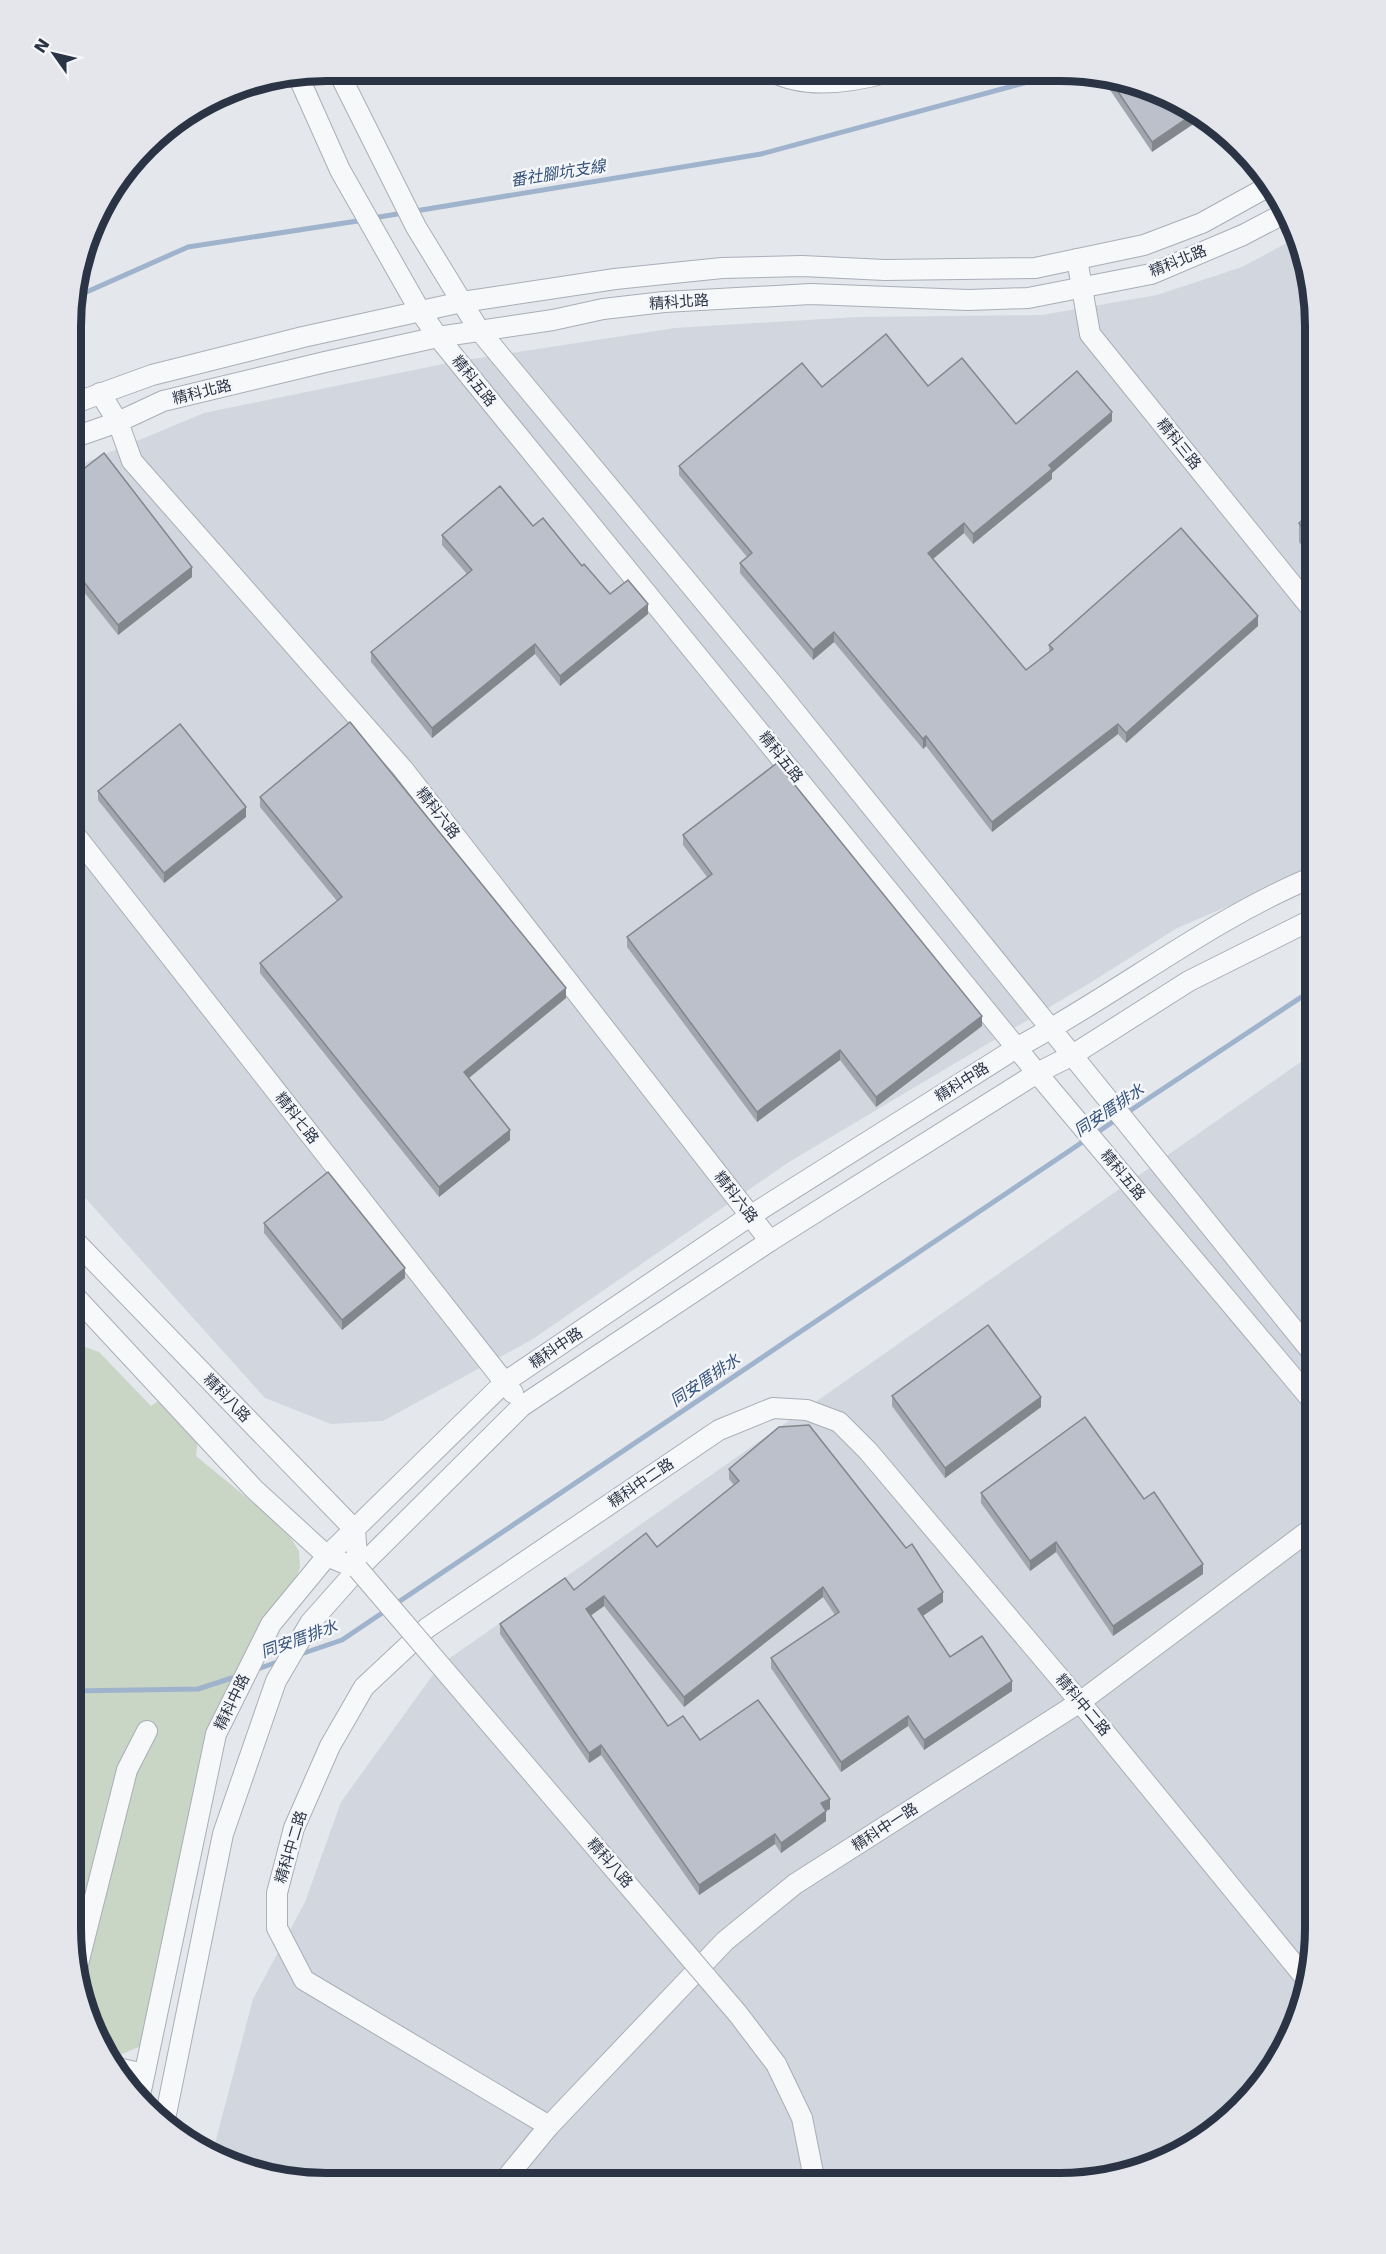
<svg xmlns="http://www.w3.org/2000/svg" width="1386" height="2254" font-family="'DejaVu Sans','Noto Sans TC',sans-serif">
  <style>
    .built { fill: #d2d6de }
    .green { fill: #c9d6c5 }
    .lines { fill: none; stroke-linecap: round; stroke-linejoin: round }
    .stream { stroke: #9fb4cc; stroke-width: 5 }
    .minor-casing { stroke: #a9aeb7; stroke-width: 22 }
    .minor { stroke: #f7f8fa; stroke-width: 20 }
    .minor-bridge-casing { stroke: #a9aeb7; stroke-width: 22; stroke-linecap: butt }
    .minor-bridge { stroke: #f7f8fa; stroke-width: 20 }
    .wall { fill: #a1a5ae }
    .shaded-wall { fill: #83868d }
    .building { fill: #bbc0ca; stroke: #83868d; stroke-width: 1.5 }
    .labels { text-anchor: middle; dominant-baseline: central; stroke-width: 5; stroke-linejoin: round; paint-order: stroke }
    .street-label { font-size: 15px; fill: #2b3445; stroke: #f4f6f9 }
    .water-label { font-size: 16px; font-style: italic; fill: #34527a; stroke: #f4f6f9 }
    .rim { fill: none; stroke: #2b3445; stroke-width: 8 }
  </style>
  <rect width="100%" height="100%" fill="#e4e7ec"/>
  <!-- built -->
  <g class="built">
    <polygon points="1298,237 1315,326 1315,869 1177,928 1090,983 789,1162 533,1339 383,1421 331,1424 265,1398 71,1182 72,473 89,461 204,413 453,362 675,328 857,317 1042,315 1157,295 1242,267"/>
    <polygon points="1315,1052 1315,1945 1296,2026 1263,2083 1216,2131 1158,2164 1061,2183 293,2181 228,2164 212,2155 253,1999 305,1902 341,1802 440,1665"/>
  </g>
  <!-- green -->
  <polygon class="green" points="71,1342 99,1352 151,1406 172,1391 200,1424 196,1456 285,1529 299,1551 300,1568 292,1587 240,1684 141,2046 122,2054 105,2051 90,2026 71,1928"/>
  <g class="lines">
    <!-- stream -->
    <g class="stream">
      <polyline points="373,218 761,154 1039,79 1048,73"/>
      <polyline points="73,298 188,247 364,220"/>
      <polyline points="1125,1114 1315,988"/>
      <polyline points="1095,1134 1117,1119"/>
      <polyline points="298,1655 342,1640 1087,1139"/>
      <polyline points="255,1670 280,1661"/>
      <polyline points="71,1691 198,1689 238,1676"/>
    </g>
    <!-- minor casing -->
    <g class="minor-casing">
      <g id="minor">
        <polyline points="338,71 416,227 479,330 775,687 1315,1356"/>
        <path d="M 773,72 C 807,90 853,82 889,72"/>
        <polyline points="298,76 340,170 420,311 438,337 1037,1073 1315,1404"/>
        <polyline points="1077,259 1090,334 1315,613"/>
        <polyline points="100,393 118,422 132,461 403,769 770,1241"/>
        <polyline points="72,404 152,375 303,337 462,302 615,279 722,268 802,266 885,270 1035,268 1144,245 1202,223 1271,185"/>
        <polyline points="72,438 118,422 163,401 325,362 438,337 553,320 603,309 664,302 811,294 968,300 1028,298 1151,274 1243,235 1287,212"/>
        <polyline points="72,831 513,1393"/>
        <polyline points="71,1237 355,1530 358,1569"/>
        <polyline points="71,1292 254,1489 327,1556 358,1569"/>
        <polyline points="78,1964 127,1770 147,1731"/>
        <polyline points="776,2064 802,2118 815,2183"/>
        <polyline points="113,2067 144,2074"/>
        <path d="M 139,2100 L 216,1734 L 271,1624 L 327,1556 L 505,1382 L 750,1216 L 1018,1047 C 1119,993 1209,920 1315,876"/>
        <polyline points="164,2124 223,1834 276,1681 310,1623 358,1569 522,1406 770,1241 1037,1073 1071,1056 1189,981 1315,918"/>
        <polyline points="549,2126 304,1980 277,1928 277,1893 294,1828 330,1746 364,1687 427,1628 719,1430 773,1408 807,1410 839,1422 868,1451 1080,1702 1307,1980"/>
        <polyline points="503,2182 549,2126 725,1941 795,1884 1080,1702 1315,1526"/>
      </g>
    </g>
    <!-- minor -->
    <use href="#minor" class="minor"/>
    <!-- minor-bridge casing -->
    <g class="minor-bridge-casing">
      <polyline id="minor-bridge" points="358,1569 738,2014 776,2064"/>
    </g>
    <!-- minor-bridge -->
    <use href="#minor-bridge" class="minor-bridge"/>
  </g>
  <!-- wall -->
  <g class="wall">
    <polygon points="1108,77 1158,90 1152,152 1108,87"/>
    <polygon points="928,386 1016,424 1112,421 1052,473 1052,479 973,544 964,533 933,559 1026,670 1049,653 1049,645 1258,626 1126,743 1118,734 992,832 926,746 923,749 834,642 813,660 740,573 740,563 747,557 679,475 679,466 822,387"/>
    <polygon points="72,478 192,577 118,635 72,577"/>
    <polygon points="1315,509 1315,563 1299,542 1299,523"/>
    <polygon points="533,526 582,566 610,594 648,614 560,686 535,654 432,738 371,662 371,652 467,574 442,545 442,535"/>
    <polygon points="98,791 246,817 164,883 98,800"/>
    <polygon points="260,797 566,998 469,1078 510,1140 439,1197 260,973 260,963 337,901 260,807"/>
    <polygon points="683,835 982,1026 876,1107 840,1060 757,1122 627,947 627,937 707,877 683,845"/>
    <polygon points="264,1223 405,1278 342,1330 264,1233"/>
    <polygon points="892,1396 1041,1407 945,1478 892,1406"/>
    <polygon points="729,1469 943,1602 923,1616 950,1657 1012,1691 924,1750 908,1726 841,1772 771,1668 771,1658 835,1615 823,1597 684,1707 604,1606 591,1615 668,1726 700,1740 830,1809 826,1811 826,1821 781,1853 775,1844 699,1895 601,1755 589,1763 500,1634 500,1624 574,1590 657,1547 734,1485 729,1479"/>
    <polygon points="981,1493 1144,1499 1203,1574 1113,1636 1056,1552 1030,1571 981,1503"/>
  </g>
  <!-- shaded-wall -->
  <g class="shaded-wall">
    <polygon points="1196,112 1204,117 1152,152 1152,142"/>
    <polygon points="1112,412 1112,421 1052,473 1052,479 973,544 973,534 1049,465"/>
    <polygon points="964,523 964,533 928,563 928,553"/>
    <polygon points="192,567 192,577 118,635 118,625"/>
    <polygon points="648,604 648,614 560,686 560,676"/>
    <polygon points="1258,616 1258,626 1126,743 1126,733"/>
    <polygon points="834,632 834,642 813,660 813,650"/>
    <polygon points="535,644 535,654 432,738 432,728"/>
    <polygon points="1118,724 1118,734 992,832 992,822"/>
    <polygon points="926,736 926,746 923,749 923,739"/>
    <polygon points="246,807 246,817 164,883 164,873"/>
    <polygon points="566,988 566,998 464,1082 464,1072"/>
    <polygon points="982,1016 982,1026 876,1107 876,1097"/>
    <polygon points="840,1050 840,1060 757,1122 757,1112"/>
    <polygon points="510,1130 510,1140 439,1197 439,1187"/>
    <polygon points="405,1268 405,1278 342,1330 342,1320"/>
    <polygon points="1041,1397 1041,1407 945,1478 945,1468"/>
    <polygon points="1056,1542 1056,1552 1030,1571 1030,1561"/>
    <polygon points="1203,1564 1203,1574 1113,1636 1113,1626"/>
    <polygon points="823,1587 823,1597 684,1707 684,1697"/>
    <polygon points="943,1592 943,1602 918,1619 918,1609"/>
    <polygon points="604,1596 604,1606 586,1619 586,1609"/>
    <polygon points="1012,1681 1012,1691 924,1750 924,1740"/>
    <polygon points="908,1716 908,1726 841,1772 841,1762"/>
    <polygon points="601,1745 601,1755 589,1763 589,1753"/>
    <polygon points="830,1799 830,1809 821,1813 821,1803"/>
    <polygon points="826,1811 826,1821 781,1853 781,1843"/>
    <polygon points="775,1834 775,1844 699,1895 699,1885"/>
  </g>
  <!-- building -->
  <g class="building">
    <polygon points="1108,77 1158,90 1196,112 1152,142"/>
    <polygon points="886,334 928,386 962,358 1016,424 1077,371 1112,412 1049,465 1052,469 973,534 964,523 928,553 1026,670 1053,649 1049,645 1181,528 1258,616 1126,733 1118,724 992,822 926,736 923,739 834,632 813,650 740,563 752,553 679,466 802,363 822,387"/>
    <polygon points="104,453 192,567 118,625 72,567 72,478"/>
    <polygon points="500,486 533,526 543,518 582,566 584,564 610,594 628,580 648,604 560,676 535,644 432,728 371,652 472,570 442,535"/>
    <polygon points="1315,509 1315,544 1299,523"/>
    <polygon points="350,722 566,988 464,1072 510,1130 439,1187 260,963 342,897 260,797"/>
    <polygon points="180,724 246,807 164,873 98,791"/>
    <polygon points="777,763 982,1016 876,1097 840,1050 757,1112 627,937 712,874 683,835"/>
    <polygon points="328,1172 405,1268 342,1320 264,1223"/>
    <polygon points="988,1325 1041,1397 945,1468 892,1396"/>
    <polygon points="1085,1417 1144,1499 1154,1492 1203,1564 1113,1626 1056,1542 1030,1561 981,1493"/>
    <polygon points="809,1425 906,1548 912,1544 943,1592 918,1609 950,1657 982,1636 1012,1681 924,1740 908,1716 841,1762 771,1658 839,1612 823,1587 684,1697 604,1596 586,1609 668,1726 683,1716 700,1740 758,1700 830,1799 821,1803 826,1811 781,1843 775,1834 699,1885 601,1745 589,1753 500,1624 565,1578 574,1590 646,1533 657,1547 739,1481 729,1469 779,1427"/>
  </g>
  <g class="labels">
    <!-- street labels -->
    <g class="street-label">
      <text transform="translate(1178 261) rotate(-22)">精科北路</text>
      <text transform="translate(679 302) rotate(-4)">精科北路</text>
      <text transform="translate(474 381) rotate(51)">精科五路</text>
      <text transform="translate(202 392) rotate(-14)">精科北路</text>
      <text transform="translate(1179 444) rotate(51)">精科三路</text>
      <text transform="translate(781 757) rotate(51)">精科五路</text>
      <text transform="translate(438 813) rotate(52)">精科六路</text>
      <text transform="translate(962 1082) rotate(-32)">精科中路</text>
      <text transform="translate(297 1118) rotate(52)">精科七路</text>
      <text transform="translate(1123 1175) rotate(50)">精科五路</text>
      <text transform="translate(736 1197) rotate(52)">精科六路</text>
      <text transform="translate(556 1348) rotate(-34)">精科中路</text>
      <text transform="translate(227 1398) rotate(46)">精科八路</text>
      <text transform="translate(641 1483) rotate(-34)">精科中二路</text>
      <text transform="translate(232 1702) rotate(-64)">精科中路</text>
      <text transform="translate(1083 1705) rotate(50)">精科中二路</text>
      <text transform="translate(885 1827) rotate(-33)">精科中一路</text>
      <text transform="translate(291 1847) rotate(-73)">精科中二路</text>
      <text transform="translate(610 1863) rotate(49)">精科八路</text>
    </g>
    <!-- water labels -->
    <g class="water-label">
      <text transform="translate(558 173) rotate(-9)">番社腳坑支線</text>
      <text transform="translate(1109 1110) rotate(-34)">同安厝排水</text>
      <text transform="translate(705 1380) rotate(-34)">同安厝排水</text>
      <text transform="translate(299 1639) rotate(-20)">同安厝排水</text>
    </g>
  </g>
  <!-- crop -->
  <path d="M0 0H1386V2254H0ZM326 81H1060A245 245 0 0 1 1305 326V1928A245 245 0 0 1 1060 2173H326A245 245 0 0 1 81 1928V326A245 245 0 0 1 326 81Z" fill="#e4e6eb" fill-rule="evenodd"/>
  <path class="rim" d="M326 81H1060A245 245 0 0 1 1305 326V1928A245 245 0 0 1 1060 2173H326A245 245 0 0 1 81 1928V326A245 245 0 0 1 326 81Z"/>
  <!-- north arrow -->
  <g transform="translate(54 54) rotate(304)" stroke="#f4f6f9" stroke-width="4.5" paint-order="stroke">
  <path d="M0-4.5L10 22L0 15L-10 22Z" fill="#2b3445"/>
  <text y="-9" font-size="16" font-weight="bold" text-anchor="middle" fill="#2b3445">N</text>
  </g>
</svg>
